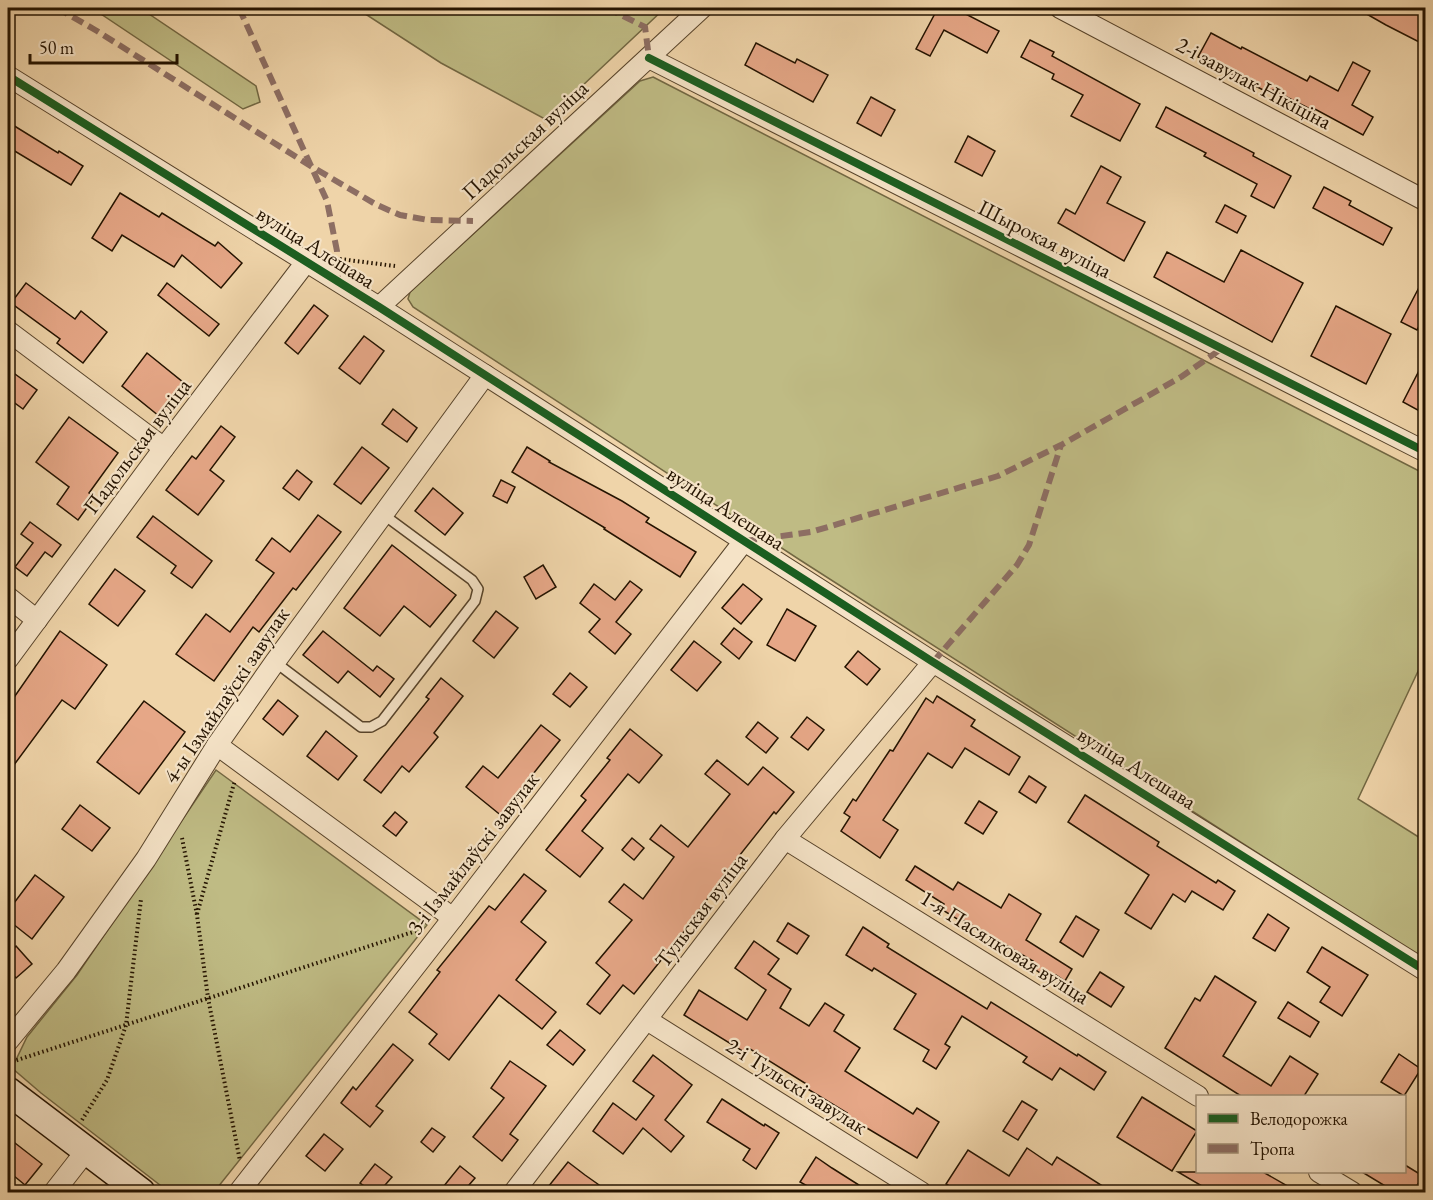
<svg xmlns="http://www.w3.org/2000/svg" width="1433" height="1200" font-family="'EB Garamond',serif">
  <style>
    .green { fill: #bfbb84; stroke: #726742; stroke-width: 1.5 }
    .building { fill: #e6a787; stroke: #241300; stroke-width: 1.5 }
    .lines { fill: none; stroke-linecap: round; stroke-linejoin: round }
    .lane-casing { stroke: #57432a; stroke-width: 12 }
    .street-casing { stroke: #57432a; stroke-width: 22 }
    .secondary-casing { stroke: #241300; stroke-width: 30 }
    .path { stroke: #241300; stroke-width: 4; stroke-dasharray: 1.5 3; stroke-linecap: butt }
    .lane { stroke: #f5e3c7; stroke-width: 9 }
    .street { stroke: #f5e3c7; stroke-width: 20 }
    .secondary { stroke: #f5e3c7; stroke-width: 27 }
    .quiet { stroke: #8d6e63; stroke-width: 6; stroke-dasharray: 12 6; stroke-linecap: butt }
    .cycleway-casing { stroke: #f5e3c7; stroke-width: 11 }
    .cycleway { stroke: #1b5e20; stroke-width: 8 }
    .labels { text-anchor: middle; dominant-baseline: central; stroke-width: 4.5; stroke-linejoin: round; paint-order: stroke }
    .street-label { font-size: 22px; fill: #241300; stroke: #f5e3c7 }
  </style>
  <rect width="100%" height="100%" fill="#efd4a9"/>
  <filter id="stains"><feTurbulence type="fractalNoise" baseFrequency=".00333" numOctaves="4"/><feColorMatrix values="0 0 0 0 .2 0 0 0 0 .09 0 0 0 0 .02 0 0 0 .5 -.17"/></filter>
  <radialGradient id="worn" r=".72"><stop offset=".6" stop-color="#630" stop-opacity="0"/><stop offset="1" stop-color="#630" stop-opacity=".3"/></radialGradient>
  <!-- green -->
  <g class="green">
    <polygon points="92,8 140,8 256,86 260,102 243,109"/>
    <polygon points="356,8 665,8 548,118 543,118 441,63"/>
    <polygon points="653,77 1425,474 1425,670 1420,667 1358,799 1425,841 1425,960 800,560 413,307 408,299 410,292 640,81"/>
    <polygon points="216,770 427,925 214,1192 169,1192 41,1093 12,1068 27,1037 77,975"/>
  </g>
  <!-- building -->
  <g class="building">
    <polygon points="938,8 954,8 999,31 987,53 944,30 930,56 916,49"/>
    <polygon points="1356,8 1425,8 1425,45 1386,25"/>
    <polygon points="1211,33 1241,49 1242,47 1307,81 1310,76 1338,91 1353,62 1370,71 1352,105 1373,117 1363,135 1315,109 1314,111 1273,90 1271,94 1198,57"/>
    <polygon points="1030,40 1054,52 1052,56 1140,104 1120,141 1071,116 1083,95 1052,79 1054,74 1021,57"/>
    <polygon points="756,43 795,63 797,59 828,75 813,102 745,65"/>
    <polygon points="871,97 895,110 881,136 857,123"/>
    <polygon points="1166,107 1254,153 1253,156 1291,176 1274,208 1251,196 1257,184 1204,156 1206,153 1156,127"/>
    <polygon points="8,122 58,153 59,151 83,166 71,185 8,147"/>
    <polygon points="968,136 995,151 982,176 955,162"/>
    <polygon points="1101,166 1121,177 1107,203 1145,222 1124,261 1058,223 1066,209 1075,214"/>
    <polygon points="1324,187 1351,201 1349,205 1392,228 1383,245 1313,208"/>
    <polygon points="120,193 159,217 162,213 215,246 218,242 242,263 221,288 182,255 174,267 122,235 112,251 92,238"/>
    <polygon points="1225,205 1246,216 1237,233 1216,222"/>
    <polygon points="1241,250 1303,283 1272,342 1154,277 1167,252 1224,282"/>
    <polygon points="1425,276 1425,314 1417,330 1401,322"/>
    <polygon points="26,283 75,319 81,311 107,332 83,363 57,343 60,339 11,303"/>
    <polygon points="167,283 219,324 209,336 158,295"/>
    <polygon points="314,305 328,316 298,354 285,343"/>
    <polygon points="1336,306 1391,334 1366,384 1311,356"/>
    <polygon points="364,336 384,351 360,384 339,368"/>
    <polygon points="147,353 184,383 159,416 122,386"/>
    <polygon points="1425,359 1425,414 1403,402"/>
    <polygon points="8,369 37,390 23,409 8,398"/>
    <polygon points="393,409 417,428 407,442 382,424"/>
    <polygon points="69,417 118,453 89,493 94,498 78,520 57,504 69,487 36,462"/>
    <polygon points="221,426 235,437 210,470 224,481 198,515 166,490 192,456 196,459"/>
    <polygon points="362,447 389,468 361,504 334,484"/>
    <polygon points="527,447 550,461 549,462 622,501 649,518 646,522 696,552 680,577 604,529 605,528 512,472"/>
    <polygon points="297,470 312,482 299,500 283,488"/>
    <polygon points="501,480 515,487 507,503 493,496"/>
    <polygon points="433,488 463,513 445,535 415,511"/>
    <polygon points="318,515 341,532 296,590 293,588 259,632 253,627 214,681 176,654 206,614 230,632 274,573 256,560 272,538 290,552"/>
    <polygon points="153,516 212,561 192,588 171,573 176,566 137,537"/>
    <polygon points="30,522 61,545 52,557 45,552 27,576 15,567 33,543 21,534"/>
    <polygon points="392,545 456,595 430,627 404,606 380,636 344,608"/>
    <polygon points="543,565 556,587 536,599 524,577"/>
    <polygon points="115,569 145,591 118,626 89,604"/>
    <polygon points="630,581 642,590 616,622 631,634 615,654 589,632 600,619 580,603 594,584 615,600"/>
    <polygon points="743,584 762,599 741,624 722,608"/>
    <polygon points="787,609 816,626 795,661 767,645"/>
    <polygon points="496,611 518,628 494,658 473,641"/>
    <polygon points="734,628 752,642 739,659 721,644"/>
    <polygon points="60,631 107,665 75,709 62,700 8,773 8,706"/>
    <polygon points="323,631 373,671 377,666 394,679 380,697 348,671 338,683 303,655"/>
    <polygon points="694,641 721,662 697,691 671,670"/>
    <polygon points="858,651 880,669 867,685 845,667"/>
    <polygon points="570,673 587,687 570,707 553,694"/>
    <polygon points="441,678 463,696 434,733 438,737 409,772 402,766 381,793 364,780 429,699 426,697"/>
    <polygon points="937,696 975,720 971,726 1020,757 1009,775 965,748 952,768 928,753 883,820 898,830 880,858 841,831 850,817 844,813 853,799 856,801 890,750 893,751 926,698 933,703"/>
    <polygon points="278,700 298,716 283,735 263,719"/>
    <polygon points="144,701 185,732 139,794 97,762"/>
    <polygon points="807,717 824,730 808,750 791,737"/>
    <polygon points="758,722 778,738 766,753 746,737"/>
    <polygon points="541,725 560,740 518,793 520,795 503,817 466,787 483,766 498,778"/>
    <polygon points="630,729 662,755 639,783 628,774 582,831 603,848 580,877 546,850 586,800 581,796 610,760 607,758"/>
    <polygon points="326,731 357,756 338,780 307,756"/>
    <polygon points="717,760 748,785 763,767 794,792 776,814 774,812 724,875 690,924 634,994 623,985 600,1014 587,1004 610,975 596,963 632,920 609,902 624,884 643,899 674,857 650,839 661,825 688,847 730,794 705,774"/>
    <polygon points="1029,776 1046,787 1036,803 1019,792"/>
    <polygon points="1085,795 1159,842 1157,846 1216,883 1218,880 1235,891 1223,910 1192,891 1185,902 1173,894 1151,929 1125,913 1149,875 1068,822"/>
    <polygon points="979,801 997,812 983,834 965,823"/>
    <polygon points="80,805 110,828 92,851 62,829"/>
    <polygon points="395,812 407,822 396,836 383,826"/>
    <polygon points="632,838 644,848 634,860 622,850"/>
    <polygon points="915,866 953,890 958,882 1001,908 1009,894 1041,914 1026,940 1072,969 1065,981 1056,975 1052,981 1030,966 1033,961 963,920 962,922 941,909 944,904 906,880"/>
    <polygon points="524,874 546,891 521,922 546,942 516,980 556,1012 542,1029 499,995 449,1060 429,1044 437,1034 409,1012 440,972 437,970 489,906 495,910"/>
    <polygon points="35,875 64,897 32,939 8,920 8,911"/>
    <polygon points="1268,914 1289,928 1275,951 1253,938"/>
    <polygon points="1076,916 1099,930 1083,957 1060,942"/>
    <polygon points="788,923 809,936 797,954 777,941"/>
    <polygon points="863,927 889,944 887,947 987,1009 991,1002 1077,1056 1078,1054 1106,1072 1094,1090 1060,1068 1052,1080 1023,1062 1027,1057 962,1016 945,1044 950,1047 936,1069 923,1061 929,1050 894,1029 916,994 874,968 872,971 846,955"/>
    <polygon points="754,941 779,959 768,974 791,989 780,1008 809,1026 825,1003 844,1015 834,1031 860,1048 845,1071 913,1114 917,1108 939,1122 917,1158 845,1115 847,1113 806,1088 808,1085 747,1047 744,1052 684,1015 699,990 747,1020 766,990 735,968"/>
    <polygon points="16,946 32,964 16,978 8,969 8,954"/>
    <polygon points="1322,947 1368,975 1342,1016 1320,1002 1330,987 1307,972"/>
    <polygon points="1100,972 1124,987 1111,1007 1087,992"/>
    <polygon points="1215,976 1256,1002 1223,1056 1271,1086 1290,1056 1318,1074 1304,1096 1241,1096 1165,1048 1195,998 1200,1001"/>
    <polygon points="1288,1002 1319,1022 1310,1037 1278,1018"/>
    <polygon points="560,1030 585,1050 573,1065 547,1045"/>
    <polygon points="393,1044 413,1060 376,1106 383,1111 370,1127 341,1103 353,1087 356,1090"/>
    <polygon points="1399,1054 1421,1069 1404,1096 1381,1082"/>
    <polygon points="653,1055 692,1085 665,1120 684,1136 671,1152 643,1128 623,1154 593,1131 613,1103 636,1120 654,1096 633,1081"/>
    <polygon points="510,1061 546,1086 510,1134 518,1140 502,1161 473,1137 504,1098 491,1088"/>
    <polygon points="1142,1097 1197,1131 1172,1171 1117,1137"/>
    <polygon points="722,1099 764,1126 765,1124 779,1133 756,1169 743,1160 750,1149 707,1122"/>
    <polygon points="1022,1101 1037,1110 1018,1140 1003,1131"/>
    <polygon points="432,1128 445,1137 433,1152 421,1142"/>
    <polygon points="324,1134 343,1149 325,1171 306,1156"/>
    <polygon points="15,1143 42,1164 25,1185 8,1171 8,1153"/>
    <polygon points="1027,1148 1052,1165 1057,1157 1112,1192 960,1192 946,1184 968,1150 1009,1176"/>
    <polygon points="816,1157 832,1168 870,1192 818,1192 800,1182"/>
    <polygon points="568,1162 585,1175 609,1192 544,1192"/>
    <polygon points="375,1164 392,1177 379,1192 373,1192 360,1183"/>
    <polygon points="1405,1165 1423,1176 1413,1192 1395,1192 1362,1172 1404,1172"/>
    <polygon points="460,1166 475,1178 463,1192 439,1192"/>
    <polygon points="1178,1172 1263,1172 1298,1192 1212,1192"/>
  </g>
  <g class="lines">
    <!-- lane casing -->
    <g class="lane-casing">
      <polyline id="lane" points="275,662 361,727 371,727 382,721 475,601 478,589 472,580 384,515"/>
    </g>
    <!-- street casing -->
    <g class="street-casing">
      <g id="street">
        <polyline points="1060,8 1426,201"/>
        <polyline points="649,58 1426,452"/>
        <polyline points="8,76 379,307 933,662 1426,971"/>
        <polyline points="379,307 702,8"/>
        <polyline points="8,331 164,448"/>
        <polyline points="8,597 37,620"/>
        <polyline points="8,659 164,448 306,262"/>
        <polyline points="217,745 453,918"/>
        <polyline points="785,839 1198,1096"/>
        <polyline points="647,1020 921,1192"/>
        <polyline points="8,1041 66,971 146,859 217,745 275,662 485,375"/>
        <polyline points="1319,1172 1352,1192"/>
        <polyline points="54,1192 86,1151"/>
        <polyline points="239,1192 453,918 744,541"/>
        <polyline points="514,1192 785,839 933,662"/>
      </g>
    </g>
    <!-- secondary casing -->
    <g class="secondary-casing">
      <polyline id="secondary" points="8,1091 141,1192"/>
    </g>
    <!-- path -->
    <g class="path">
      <polyline points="340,259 395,266"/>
      <polyline points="182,838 197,915 208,998 240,1161"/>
      <polyline points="197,914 235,780"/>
      <polyline points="8,1063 419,930"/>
      <polyline points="82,1120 107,1080 126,1025 141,899"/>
    </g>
    <!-- lane -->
    <use href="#lane" class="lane"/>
    <!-- street -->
    <use href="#street" class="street"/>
    <!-- secondary -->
    <use href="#secondary" class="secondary"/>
    <!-- quiet -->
    <g class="quiet">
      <polyline points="57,8 97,31 309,165 377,205 400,215 428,220 473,221"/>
      <polyline points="239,8 327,201 337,251 338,281"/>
      <polyline points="607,8 645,27 649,58"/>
      <polyline points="745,541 811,532 998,476 1061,445 1146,397 1181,377 1221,349"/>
      <polyline points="933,662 1017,565 1029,545 1061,445"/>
    </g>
    <!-- cycleway casing -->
    <g class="cycleway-casing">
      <g id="cycleway">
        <polyline points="649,58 1426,452"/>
        <polyline points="8,76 379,307 933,662 1426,971"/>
      </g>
    </g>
    <!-- cycleway -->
    <use href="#cycleway" class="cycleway"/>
  </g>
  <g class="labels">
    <!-- street labels -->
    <g class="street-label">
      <text transform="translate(1254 83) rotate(28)">2-і завулак Нікіціна</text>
      <text transform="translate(525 140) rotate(-43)">Падольская вуліца</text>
      <text transform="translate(1045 239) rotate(27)">Шырокая вуліца</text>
      <text transform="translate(316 247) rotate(32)">вуліца Алешава</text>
      <text transform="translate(137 446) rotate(-53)">Падольская вуліца</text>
      <text transform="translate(726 508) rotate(33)">вуліца Алешава</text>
      <text transform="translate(226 695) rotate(-56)">4-ы Ізмайлаўскі завулак</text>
      <text transform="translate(1137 768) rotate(32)">вуліца Алешава</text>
      <text transform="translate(473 853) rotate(-52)">3-і Ізмайлаўскі завулак</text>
      <text transform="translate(701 910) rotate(-53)">Тульская вуліца</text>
      <text transform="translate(1005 947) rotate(32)">1-я Пасялковая вуліца</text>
      <text transform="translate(797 1086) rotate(32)">2-і Тульскі завулак</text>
    </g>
  </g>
  <!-- margin -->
  <rect width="1433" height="1200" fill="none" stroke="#efd4a9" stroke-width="30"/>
  <rect x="9" y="9" width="1415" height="1182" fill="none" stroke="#241300" stroke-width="3"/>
  <rect x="15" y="15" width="1403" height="1170" fill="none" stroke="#241300" stroke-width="1.5"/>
  <!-- legend -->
  <rect x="1196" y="1095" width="210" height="78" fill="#f5e3c7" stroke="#a19077" stroke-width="1.5"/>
  <rect x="1208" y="1114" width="30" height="9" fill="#1b5e20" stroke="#a19077" stroke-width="1.5"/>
  <text x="1250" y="1125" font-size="18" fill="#241300">Велодорожка</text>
  <rect x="1208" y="1144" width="30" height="9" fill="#8d6e63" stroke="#a19077" stroke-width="1.5"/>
  <text x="1250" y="1155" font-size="18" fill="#241300">Тропа</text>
  <!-- scale -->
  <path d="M30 54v9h147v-9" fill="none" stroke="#241300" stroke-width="3"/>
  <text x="39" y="54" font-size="18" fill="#241300" stroke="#f5e3c7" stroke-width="4.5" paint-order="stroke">50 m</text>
  <rect width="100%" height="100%" filter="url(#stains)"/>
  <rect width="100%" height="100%" fill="url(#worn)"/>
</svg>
